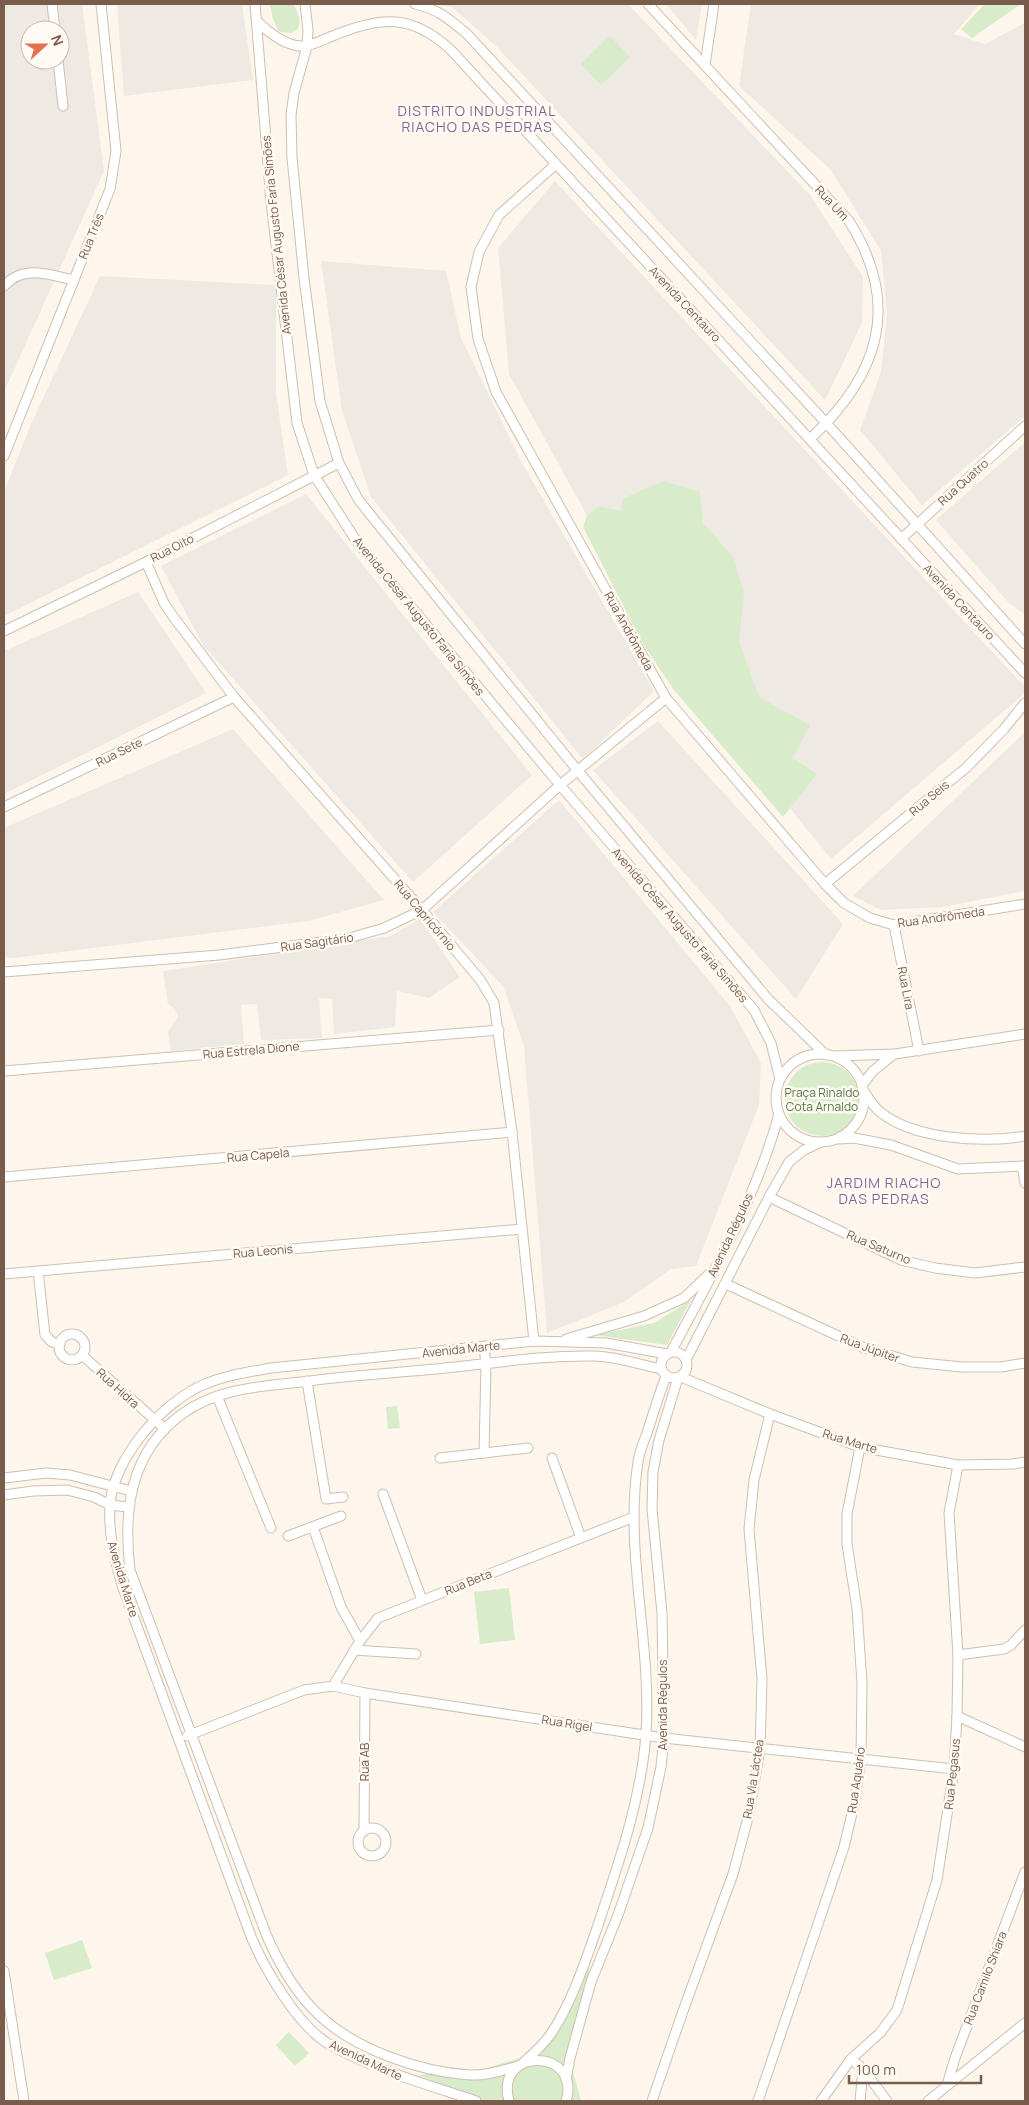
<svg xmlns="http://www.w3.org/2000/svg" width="1029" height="2105" font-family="Manrope,sans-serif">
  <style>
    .industrial { fill: #efe9e4; fill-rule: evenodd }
    .green { fill: #d8ecc9 }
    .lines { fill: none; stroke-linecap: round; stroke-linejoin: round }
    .minor-casing { stroke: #d1beb0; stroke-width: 11 }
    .minor { stroke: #fff; stroke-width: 9 }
    .labels { text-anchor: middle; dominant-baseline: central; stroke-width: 5; stroke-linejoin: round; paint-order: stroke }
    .street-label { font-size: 12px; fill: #7a5c4d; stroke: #fffaf3 }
    .park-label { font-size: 12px; fill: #537a41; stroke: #fffaf3 }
    .neighbourhood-label { font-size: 14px; letter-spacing: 1px; fill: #846695; stroke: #fffaf3 }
  </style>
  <rect width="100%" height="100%" fill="#fdf6ec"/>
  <!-- industrial -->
  <g class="industrial">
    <path d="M 4,4 L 82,4 L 104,171 L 4,392 ZM 30,30 L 60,30 L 60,60 L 30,60 Z"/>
    <polygon points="117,4 242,4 253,80 124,96"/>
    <polygon points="433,4 628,4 810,195 863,277 862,323 825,400 497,47 452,7"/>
    <polygon points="666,4 702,4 696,40"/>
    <polygon points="751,4 980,4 954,34 985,44 1025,23 1025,416 922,505 860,430 881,372 887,315 881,251 831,170 739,86"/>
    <polygon points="555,181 1025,687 1025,693 831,859 660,648 509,374 498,248"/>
    <polygon points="321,261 446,271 461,338 522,463 654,691 583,759 371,497 342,411"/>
    <polygon points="100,276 276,285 276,393 288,475 4,616 4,492 32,422"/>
    <polygon points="1025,442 1025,615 1009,603 936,520"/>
    <polygon points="306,494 532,775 413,882 203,645 161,566"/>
    <polygon points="138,592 206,693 4,794 4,651"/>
    <polygon points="658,721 843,924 796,999 593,770"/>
    <polygon points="233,729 384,900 308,921 14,958 4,957 4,828"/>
    <polygon points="1025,732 1025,891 943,907 881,910 853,896"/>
    <polygon points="559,800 730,1006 761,1063 759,1105 696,1266 671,1269 624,1302 547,1333 524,1046 503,986 433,912"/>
    <polygon points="420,919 460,977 429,998 397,991 395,1027 334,1034 332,999 319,998 322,1038 261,1040 257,1004 241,1005 244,1044 171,1051 168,1031 178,1017 175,1009 168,1004 163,971 390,936"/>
  </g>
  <!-- green -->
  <g class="green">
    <path d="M 270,4 L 293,4 C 304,20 302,39 278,31 L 273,19 Z"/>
    <polygon points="985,4 1021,4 972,38 961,29"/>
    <polygon points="610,36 630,57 601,85 581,64"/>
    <polygon points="664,481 700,492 703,523 734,558 744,593 739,641 759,697 810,725 793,758 817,774 783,817 674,690 643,644 583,527 587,516 599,506 621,511 624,498"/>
    <circle cx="822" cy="1099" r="37"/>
    <polygon points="691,1300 667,1345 595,1335 654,1323"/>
    <polygon points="397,1406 400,1428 388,1429 386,1407"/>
    <polygon points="509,1588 515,1640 480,1644 474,1592"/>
    <polygon points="82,1940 92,1968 54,1980 45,1953"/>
    <polygon points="590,1966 572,2068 581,2101 485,2101 418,2075 483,2069 520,2058 542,2038"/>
    <polygon points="289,2032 309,2053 295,2066 276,2045"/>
  </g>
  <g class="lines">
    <!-- minor casing -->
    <g class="minor-casing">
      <g id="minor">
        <polyline points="52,4 55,30"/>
        <polyline points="255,4 271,202 297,423 314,475 357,542 560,785 754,1010 771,1043 780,1079"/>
        <polyline points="305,4 308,30 307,46 294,93 291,115 292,158 304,278 320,401 339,463 358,499 373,518 578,771 768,999 826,1055"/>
        <path d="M 415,4 C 438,9 449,19 467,34 L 827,424 L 1025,644"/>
        <path d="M 648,4 L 849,221 C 902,305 879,375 810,439"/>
        <path d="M 257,21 C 268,32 282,44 299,46 C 311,47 324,39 335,35 C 382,16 412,14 451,50 L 1025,673"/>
        <polyline points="58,60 63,106"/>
        <polyline points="705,65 714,4"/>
        <polyline points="555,165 499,215 479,252 471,287 478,339 496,392 666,698 825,884 844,903 870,918 894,925 1025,904"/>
        <path d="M 4,286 C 24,264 49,275 74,280"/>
        <polyline points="4,456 110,189 116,151 101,4"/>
        <polyline points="901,539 1025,426"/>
        <polyline points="146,562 164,603 172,615 234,697 422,910 481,981 494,1003 512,1132 534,1341"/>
        <polyline points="4,631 146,562 339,463"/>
        <polyline points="4,807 234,697"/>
        <polyline points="825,884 967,767 1004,729 1025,703"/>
        <polyline points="894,925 919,1051"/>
        <polyline points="4,972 219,955 346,939 384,928 422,910 560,785 666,698"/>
        <circle cx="820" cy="1098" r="44"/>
        <polyline points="835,1056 895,1054 1025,1034"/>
        <polyline points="4,1071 499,1030"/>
        <polyline points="862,1085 873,1071 894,1054"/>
        <path d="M 863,1090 C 868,1097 873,1106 879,1111 C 913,1140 984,1143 1025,1136"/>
        <polyline points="840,1139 854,1138 891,1145 958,1169 1025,1166"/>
        <polyline points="1022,1166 1025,1183"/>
        <polyline points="4,1177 512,1132"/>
        <polyline points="769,1197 901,1260 935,1268 975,1273 1025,1267"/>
        <polyline points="38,1271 45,1335 52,1342 60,1344"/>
        <polyline points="4,1274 522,1229"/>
        <polyline points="726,1284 862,1347 912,1362 962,1367 1001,1367 1025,1363"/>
        <circle cx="72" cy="1347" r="13"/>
        <polyline points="566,1339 644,1316 684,1298 709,1274"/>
        <polyline points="484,1347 486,1364 484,1453"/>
        <circle cx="674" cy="1365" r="13"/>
        <path d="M 671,1352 C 711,1277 757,1196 779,1114"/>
        <polyline points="82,1355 165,1429"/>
        <polyline points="686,1360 769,1197 789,1162 804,1150 819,1143"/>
        <polyline points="681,1377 770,1414 860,1447 958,1465 1013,1464 1025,1462"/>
        <polyline points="307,1381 326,1499 343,1497"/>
        <polyline points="217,1396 271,1528"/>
        <polyline points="440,1458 528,1448"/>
        <polyline points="552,1458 581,1538"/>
        <polyline points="4,1478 46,1473 70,1475 131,1491"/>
        <polyline points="383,1494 422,1600"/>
        <polyline points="4,1495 33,1491 67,1490 94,1497 110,1505 128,1507"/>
        <polyline points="313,1527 341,1607 360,1641"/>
        <polyline points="288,1536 341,1516"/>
        <polyline points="354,1650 416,1654"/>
        <polyline points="958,1655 1004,1649 1011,1645 1025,1630"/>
        <polyline points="333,1686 360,1641 378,1618 634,1517"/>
        <polyline points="957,1716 1025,1747"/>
        <polyline points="187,1736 304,1690 333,1686 365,1693 664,1738 954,1769"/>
        <circle cx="372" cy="1842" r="14"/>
        <polyline points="364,1831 365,1693"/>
        <polyline points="4,1971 24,2101"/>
        <polyline points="851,2059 863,2069 887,2101"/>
        <path d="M 524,2062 C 533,2054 543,2045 550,2035 C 570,2007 586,1960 597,1928 C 618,1865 641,1801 646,1734 C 652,1643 624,1552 638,1462 C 639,1453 643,1443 647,1433 C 653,1414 659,1395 666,1376"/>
        <path d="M 518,2066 C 503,2070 486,2076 470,2075 C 420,2072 353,2049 317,2013 C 294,1991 278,1962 266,1934 L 130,1570 C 123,1510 130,1452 182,1414 C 216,1389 261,1386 301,1382 C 346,1376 391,1373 436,1369 C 489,1364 542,1355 594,1356 C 615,1356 641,1365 661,1369"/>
        <polyline points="566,2080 570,2058 591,1982 618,1915 648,1828 661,1767 664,1738 662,1613 652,1509 653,1472 659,1440 678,1378"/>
        <polyline points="947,2085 955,2058 1025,1872"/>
        <path d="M 476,2101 C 426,2084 374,2070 327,2043 C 297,2024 266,1971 252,1939 L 123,1588 C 115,1561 108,1534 110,1505 C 113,1459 163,1401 205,1384 C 226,1375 249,1372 271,1368 L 534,1341 L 606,1343 L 667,1354"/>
        <path d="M 509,2101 C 494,2046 582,2048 566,2101"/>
        <polyline points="652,2101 683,2011 733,1874 749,1814 760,1748 762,1679 749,1529 754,1480 770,1414"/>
        <polyline points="758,2101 844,1847 854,1805 861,1759 862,1683 857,1609 847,1544 847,1514 860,1447"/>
        <polyline points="821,2101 851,2059 880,2033 897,2010 937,1880 954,1769 957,1716 958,1655 949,1513 958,1465"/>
        <polyline points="860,2101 863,2069"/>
        <polyline points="928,2101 1025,2023"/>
      </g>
    </g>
    <!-- minor -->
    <use href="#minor" class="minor"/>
  </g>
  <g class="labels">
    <!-- street labels -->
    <g class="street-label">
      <text transform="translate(832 203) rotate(47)">Rua Um</text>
      <text transform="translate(276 235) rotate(-96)">Avenida César Augusto Faria Simões</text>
      <text transform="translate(91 236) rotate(-68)">Rua Três</text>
      <text transform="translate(685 304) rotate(47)">Avenida Centauro</text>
      <text transform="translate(963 482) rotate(-42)">Rua Quatro</text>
      <text transform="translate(172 548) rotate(-27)">Rua Oito</text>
      <text transform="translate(959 602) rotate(47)">Avenida Centauro</text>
      <text transform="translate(419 616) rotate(51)">Avenida César Augusto Faria Simões</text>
      <text transform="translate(629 631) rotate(61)">Rua Andrômeda</text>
      <text transform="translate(119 752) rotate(-26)">Rua Sete</text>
      <text transform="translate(929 798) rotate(-40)">Rua Seis</text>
      <text transform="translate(425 915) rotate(50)">Rua Capricórnio</text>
      <text transform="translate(941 917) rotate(-8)">Rua Andrômeda</text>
      <text transform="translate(680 925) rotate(49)">Avenida César Augusto Faria Simões</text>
      <text transform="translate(317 942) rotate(-8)">Rua Sagitário</text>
      <text transform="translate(906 988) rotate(79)">Rua Lira</text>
      <text transform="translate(251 1050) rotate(-5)">Rua Estrela Dione</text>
      <text transform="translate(258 1155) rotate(-5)">Rua Capela</text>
      <text transform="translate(730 1235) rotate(-65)">Avenida Régulos</text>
      <text transform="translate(879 1247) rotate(23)">Rua Saturno</text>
      <text transform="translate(263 1251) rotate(-5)">Rua Leonis</text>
      <text transform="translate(870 1348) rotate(20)">Rua Júpiter</text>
      <text transform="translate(461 1349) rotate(-6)">Avenida Marte</text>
      <text transform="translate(118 1388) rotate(42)">Rua Hidra</text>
      <text transform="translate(850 1441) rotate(17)">Rua Marte</text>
      <text transform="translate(123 1579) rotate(73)">Avenida Marte</text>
      <text transform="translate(468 1582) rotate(-22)">Rua Beta</text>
      <text transform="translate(662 1705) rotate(-90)">Avenida Régulos</text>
      <text transform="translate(567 1723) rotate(9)">Rua Rigel</text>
      <text transform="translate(364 1762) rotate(-90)">Rua AB</text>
      <text transform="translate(952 1774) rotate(-84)">Rua Pegasus</text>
      <text transform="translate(753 1779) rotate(-81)">Rua Via Láctea</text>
      <text transform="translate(856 1780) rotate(-82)">Rua Aquário</text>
      <text transform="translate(985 1978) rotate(-69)">Rua Camilo Shiara</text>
      <text transform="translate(366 2060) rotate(25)">Avenida Marte</text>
    </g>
    <!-- park labels -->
    <g class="park-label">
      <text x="822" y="1092">Praça Rinaldo<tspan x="822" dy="14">Cota Arnaldo</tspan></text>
    </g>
    <!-- neighbourhood labels -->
    <g class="neighbourhood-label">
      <text x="477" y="110">DISTRITO INDUSTRIAL<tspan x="477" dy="16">RIACHO DAS PEDRAS</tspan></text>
      <text x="884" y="1182">JARDIM RIACHO<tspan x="884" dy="16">DAS PEDRAS</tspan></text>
    </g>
  </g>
  <!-- border -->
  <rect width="1029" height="2105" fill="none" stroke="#7a5c4d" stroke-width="10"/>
  <!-- north arrow -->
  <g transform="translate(45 45) rotate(69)"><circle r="24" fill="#fffaf3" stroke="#cabbb1"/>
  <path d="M0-4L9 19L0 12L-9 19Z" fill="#e76f51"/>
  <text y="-8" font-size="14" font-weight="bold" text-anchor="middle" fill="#7a5c4d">N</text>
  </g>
  <!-- scale -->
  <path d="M849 2075v8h132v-8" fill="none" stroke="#7a5c4d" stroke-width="2.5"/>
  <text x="856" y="2075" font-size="15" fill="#7a5c4d" stroke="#fffaf3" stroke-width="4" paint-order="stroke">100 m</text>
</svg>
